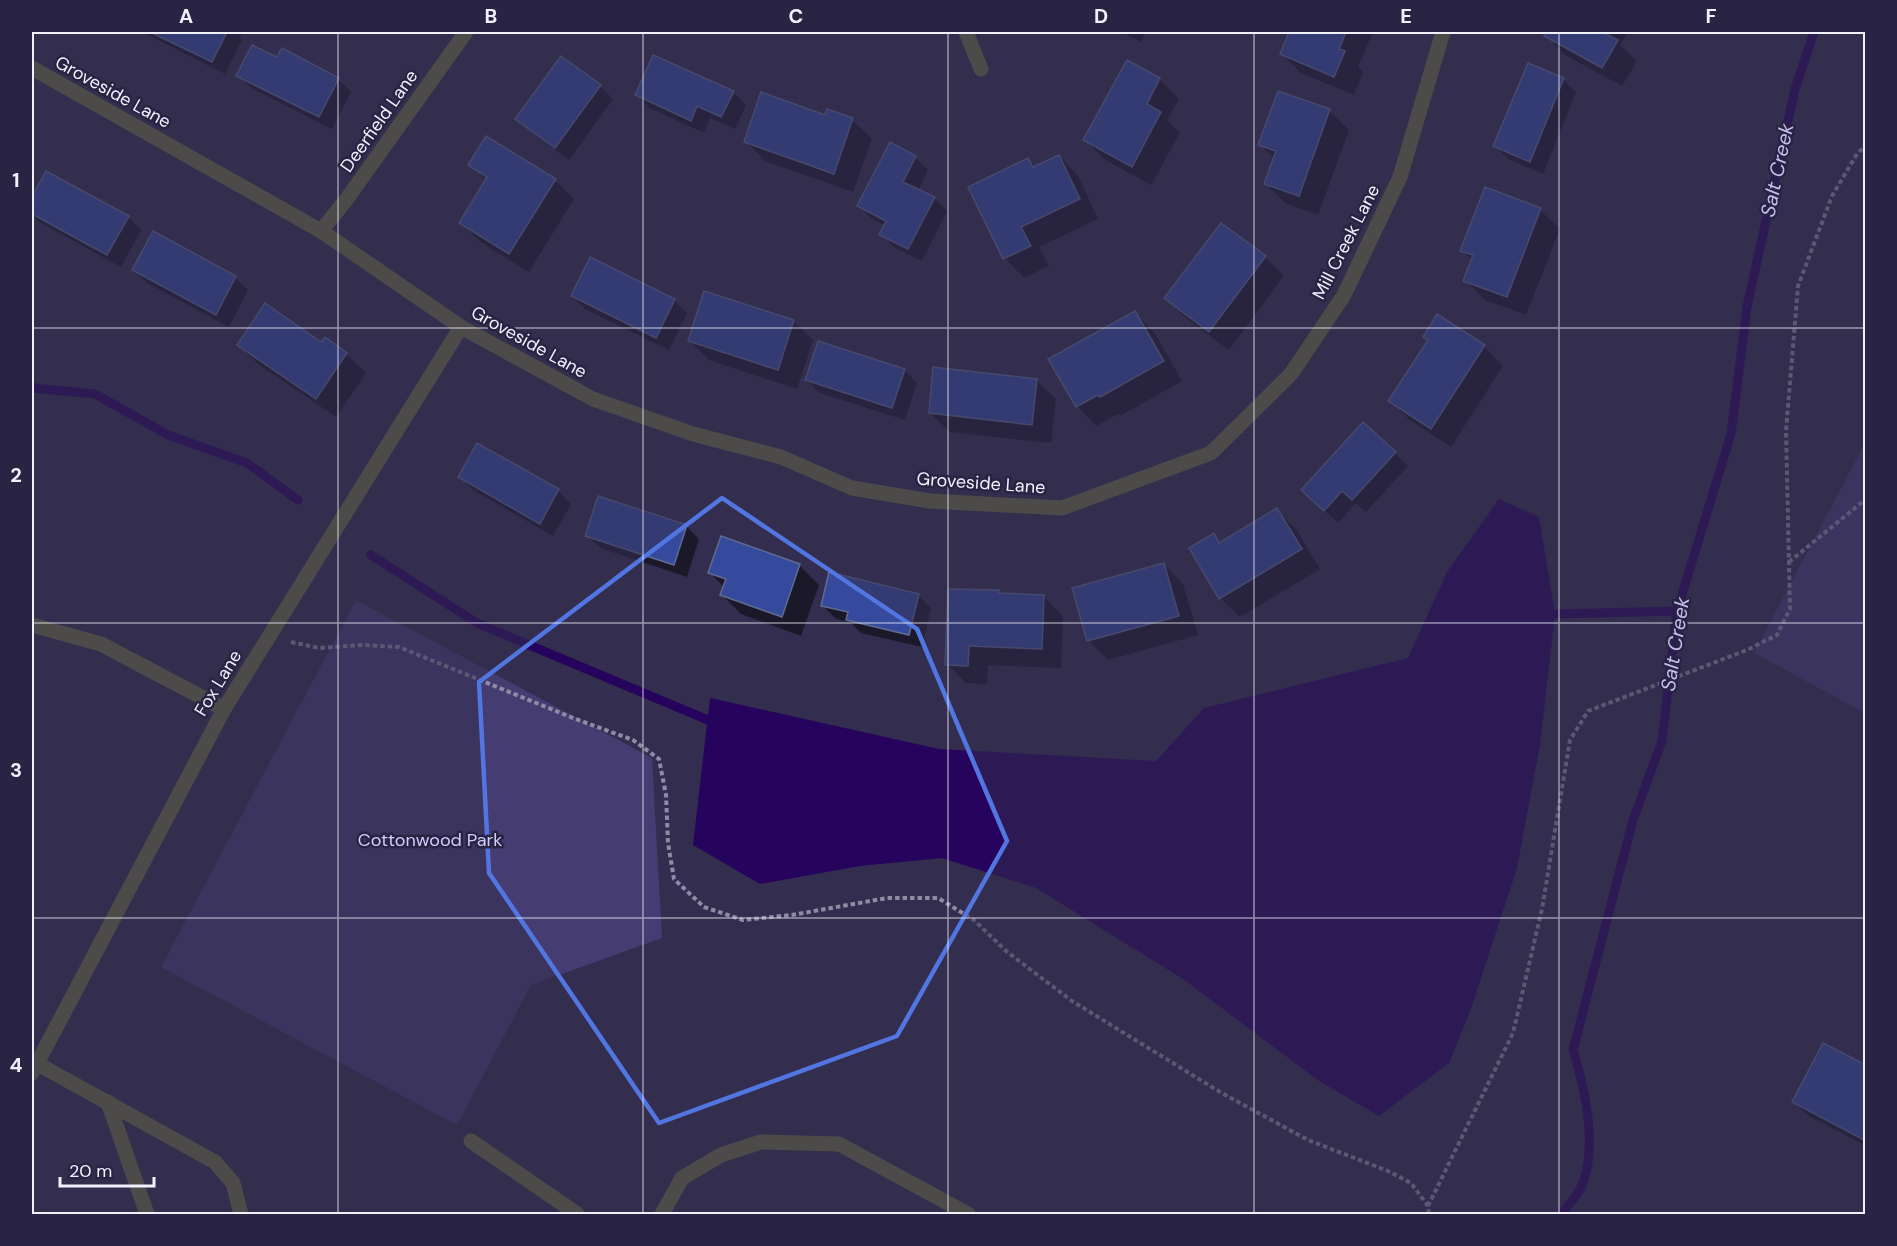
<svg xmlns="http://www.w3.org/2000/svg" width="1897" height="1246" font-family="'DM Sans',sans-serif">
  <rect width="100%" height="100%" fill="#332e4f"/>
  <g fill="#453d71">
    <path d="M1865 443V713L1754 653Z"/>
    <path d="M356 600 652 758 662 938 531 985 457 1125 161 967Z"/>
  </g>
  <path fill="#26045d" d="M1499 499 1539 517 1555 614 1540 745 1517 868 1471 1009 1449 1063 1379 1116 1319 1081 1183 979 1036 888 942 858 860 866 760 884 693 845 710 698 939 749 1156 761 1204 708 1408 658 1447 572Z"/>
  <g fill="#0007">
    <path d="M142 32H242L239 37 242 40 225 74Z"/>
    <path d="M1122 32H1146L1141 42Z"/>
    <path d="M1291 32H1373L1358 67 1363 72 1354 95 1301 73 1282 54Z"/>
    <path d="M1548 32H1628L1620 45 1637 61 1622 86 1565 55 1546 35Z"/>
    <path d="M278 59 338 79 351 92 332 129 251 88 238 75Z"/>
    <path d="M1159 79 1179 99 1167 120 1180 133 1151 185 1104 159 1085 140Z"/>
    <path d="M1563 79 1576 92 1543 174 1508 159 1495 146Z"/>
    <path d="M600 86 613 99 569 160 530 131 517 118Z"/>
    <path d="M733 92 746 105 735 129 710 118 704 133 650 108 637 95Z"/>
    <path d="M828 111 852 120 872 139 853 192 765 161 746 141 826 117Z"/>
    <path d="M1329 111 1349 130 1318 215 1285 203 1266 184 1275 159 1260 145Z"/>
    <path d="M1059 156 1078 176 1098 219 1039 247 1049 266 1024 278 1005 258 1028 160 1036 167Z"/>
    <path d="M915 157 928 170 918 191 934 198 947 211 922 261 894 247 881 234 886 226 872 219 859 206Z"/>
    <path d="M470 164 555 180 574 199 529 272 480 242 461 222 487 181Z"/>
    <path d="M47 173 128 217 141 230 121 267 39 222 32 215V200Z"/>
    <path d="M1540 210 1560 229 1526 315 1485 300 1465 280 1473 261 1462 250Z"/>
    <path d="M153 233 235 278 248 290 229 327 147 283 134 270Z"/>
    <path d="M1265 257 1284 276 1229 350 1185 317 1166 298Z"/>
    <path d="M572 296 674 300 687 313 669 350 585 309Z"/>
    <path d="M1135 313 1154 332 1182 381 1120 416 1118 414 1096 426 1077 406 1050 359Z"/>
    <path d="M793 321 813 340 797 389 709 360 690 341Z"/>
    <path d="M1424 337 1484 346 1503 366 1451 447 1410 420 1390 401 1429 341Z"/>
    <path d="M322 344 346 354 366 373 336 417 258 364 238 345Z"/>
    <path d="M904 370 917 383 905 420 820 393 807 380Z"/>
    <path d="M1036 380 1056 399 1051 443 950 432 930 413Z"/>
    <path d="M477 445 558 491 571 504 553 536 473 490 460 477Z"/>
    <path d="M1395 453 1408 466 1366 512 1356 503 1338 523 1316 503Z"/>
    <path d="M1276 510 1296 529 1320 569 1240 617 1220 598 1214 535 1221 543Z"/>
    <path d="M686 526 699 539 687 577 600 548 587 535Z"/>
    <path d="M1164 564 1183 584 1198 635 1108 660 1088 640Z"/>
    <path d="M799 565 819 585 801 636 741 614 722 595 724 587 709 572Z"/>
    <path d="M998 592 1001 595 1043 596 1063 616 1061 668 988 665 987 684 966 683 947 664Z"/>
    <path d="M918 595 931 608 922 647 861 633 850 622 836 619 823 606Z"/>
    <path d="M1866 1067V1146L1807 1115 1794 1102Z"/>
  </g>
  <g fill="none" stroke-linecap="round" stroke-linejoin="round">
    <g stroke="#26045d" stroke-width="9">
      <path d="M32 386 34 388 95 394 168 435 247 463 298 500"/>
      <path d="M371 555 477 623 708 720"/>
      <path d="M1555 614 1677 611"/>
      <path d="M1562 1214C1568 1205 1579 1194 1583 1183 1597 1144 1585 1089 1573 1050L1633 820 1662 741 1677 611 1731 434 1747 307 1795 89 1814 32"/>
    </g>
  </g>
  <g fill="#354a9d" stroke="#5f6c90" stroke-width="1.5">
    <path d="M150 32H227L212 62Z"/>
    <path d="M1289 32H1346L1339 49 1345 51 1334 77 1280 54Z"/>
    <path d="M1546 32H1602L1618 40 1602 68 1544 36Z"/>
    <path d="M252 45 277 57 282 48 339 78 319 117 236 76Z"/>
    <path d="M653 55 734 91 721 117 697 106 691 121 635 95Z"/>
    <path d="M561 56 601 85 555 148 515 119Z"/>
    <path d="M1127 60 1160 78 1147 104 1161 112 1132 167 1083 140Z"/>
    <path d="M1528 63 1564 78 1530 162 1493 146Z"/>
    <path d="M1278 91 1330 109 1299 196 1264 184 1276 151 1258 145Z"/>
    <path d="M761 92 825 115 827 109 853 118 834 174 744 142Z"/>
    <path d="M486 136 556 179 509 254 459 223 487 177 468 165Z"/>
    <path d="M890 142 916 156 903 182 935 197 908 249 879 235 886 221 857 206Z"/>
    <path d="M1059 155 1080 199 1021 227 1031 246 1003 259 968 187 1028 158 1033 167Z"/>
    <path d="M46 171 129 216 107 255 32 214V197Z"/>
    <path d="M1485 187 1541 208 1507 297 1463 281 1473 255 1460 251Z"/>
    <path d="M1221 223 1266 256 1209 332 1164 298Z"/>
    <path d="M153 231 236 276 216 315 132 270Z"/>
    <path d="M590 257 675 299 656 338 571 296Z"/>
    <path d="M704 291 794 320 778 370 688 341Z"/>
    <path d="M265 303 321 342 325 337 347 353 316 399 237 345Z"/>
    <path d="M1135 311 1164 361 1100 397 1098 395 1076 407 1048 359Z"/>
    <path d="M1437 314 1485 345 1431 429 1388 401 1428 340 1423 337Z"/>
    <path d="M818 341 905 369 892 408 805 380Z"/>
    <path d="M933 367 1037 379 1032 425 929 413Z"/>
    <path d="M1363 422 1396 452 1352 500 1342 491 1324 511 1301 490Z"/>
    <path d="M477 443 559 489 540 524 458 477Z"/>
    <path d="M598 496 687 525 674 565 585 536Z"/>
    <path d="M1277 508 1302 549 1219 599 1189 548 1214 533 1219 543Z"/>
    <path d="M721 536 800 564 782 617 720 595 726 579 708 573Z"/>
    <path d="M1164 563 1179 616 1087 641 1072 588Z"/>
    <path d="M829 572 919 594 909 635 846 620 848 612 821 606Z"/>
    <path d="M948 589 999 590V593L1044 595 1042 649 969 646 968 666 945 665Z"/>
    <path d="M1823 1043 1866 1065V1141L1792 1102Z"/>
  </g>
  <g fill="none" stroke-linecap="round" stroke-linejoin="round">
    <g stroke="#8e8ba3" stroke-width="4" stroke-dasharray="4.5 3" stroke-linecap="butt">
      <path d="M1789 562 1866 499"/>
      <path d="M291 642 319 648 363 645 399 647 573 718 633 740 659 759 666 795 668 843 674 879 704 907 743 920 792 915 887 898H938L974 920 1006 951 1072 1001 1220 1092 1308 1140 1388 1171 1411 1183 1428 1206 1429 1214"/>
      <path d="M1428 1206 1513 1033 1542 909 1570 740 1588 711 1747 650 1777 635 1790 609 1786 431 1798 286 1832 196 1857 154 1866 145"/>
    </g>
    <path stroke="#6e6f44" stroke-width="15" d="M471 1141 577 1214"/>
    <g stroke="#6e6f44" stroke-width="15">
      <path d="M966 32 981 69"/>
      <path d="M32 68 321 231 461 327 593 399 693 434 781 457 852 488 930 501 1062 508 1211 453 1291 374 1344 295 1400 177 1443 32"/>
      <path d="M321 231 346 200 466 32"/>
      <path d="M32 625 101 644 224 709"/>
      <path d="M36 1063 215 1162 233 1183 241 1214"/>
      <path d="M32 1073 224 709 461 327"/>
      <path d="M108 1102 147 1214"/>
      <path d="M662 1214 682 1178 721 1155 761 1142 839 1144 968 1214"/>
    </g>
  </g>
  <path d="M0 0H1897V1246H0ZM722 498 917 629 1007 841 897 1036 659 1123 489 873 479 682Z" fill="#332e4f" fill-opacity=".55" fill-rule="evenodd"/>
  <path fill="none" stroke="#5276e1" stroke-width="4.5" stroke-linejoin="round" d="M722 498 917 629 1007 841 897 1036 659 1123 489 873 479 682Z"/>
  <path fill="none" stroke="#f1f0fd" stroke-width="1.5" stroke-opacity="0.55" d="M338 32V1214M643 32V1214M948 32V1214M1254 32V1214M1559 32V1214M32 328H1866M32 623H1866M32 918H1866"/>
  <g text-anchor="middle" stroke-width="5" stroke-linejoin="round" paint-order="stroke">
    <g font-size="18" fill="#f1f0fd" stroke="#292444">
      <text transform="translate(113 92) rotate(29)" y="6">Groveside Lane</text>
      <text transform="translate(379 121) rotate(-55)" y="6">Deerfield Lane</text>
      <text transform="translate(1346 242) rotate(-63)" y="6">Mill Creek Lane</text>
      <text transform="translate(529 342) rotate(29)" y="6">Groveside Lane</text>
      <text transform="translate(981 483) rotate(4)" y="6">Groveside Lane</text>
      <text transform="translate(218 683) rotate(-59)" y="6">Fox Lane</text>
    </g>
    <g font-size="18" fill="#d1ccfd" stroke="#292444">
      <text x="430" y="846">Cottonwood Park</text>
    </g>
    <g font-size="20" font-style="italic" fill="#c5c0f0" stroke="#292444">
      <text transform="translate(1777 170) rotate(-78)" y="7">Salt Creek</text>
      <text transform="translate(1675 644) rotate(-81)" y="7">Salt Creek</text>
    </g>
  </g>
  <rect width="1897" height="1246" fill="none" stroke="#292444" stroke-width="66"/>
  <path d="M60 1177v9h94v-9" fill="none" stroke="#f1f0fd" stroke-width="3"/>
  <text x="69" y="1177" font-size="18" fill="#f1f0fd" stroke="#292444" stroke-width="4.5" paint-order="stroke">20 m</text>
  <rect x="33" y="33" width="1831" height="1180" fill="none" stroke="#f1f0fd" stroke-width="2"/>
  <g font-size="20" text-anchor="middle" font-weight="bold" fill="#f1f0fd">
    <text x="186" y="23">A</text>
    <text x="491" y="23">B</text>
    <text x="796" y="23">C</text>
    <text x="1101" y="23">D</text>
    <text x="1406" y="23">E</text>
    <text x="1711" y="23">F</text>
    <text x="16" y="187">1</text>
    <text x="16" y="482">2</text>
    <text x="16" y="777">3</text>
    <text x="16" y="1072">4</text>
  </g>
</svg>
